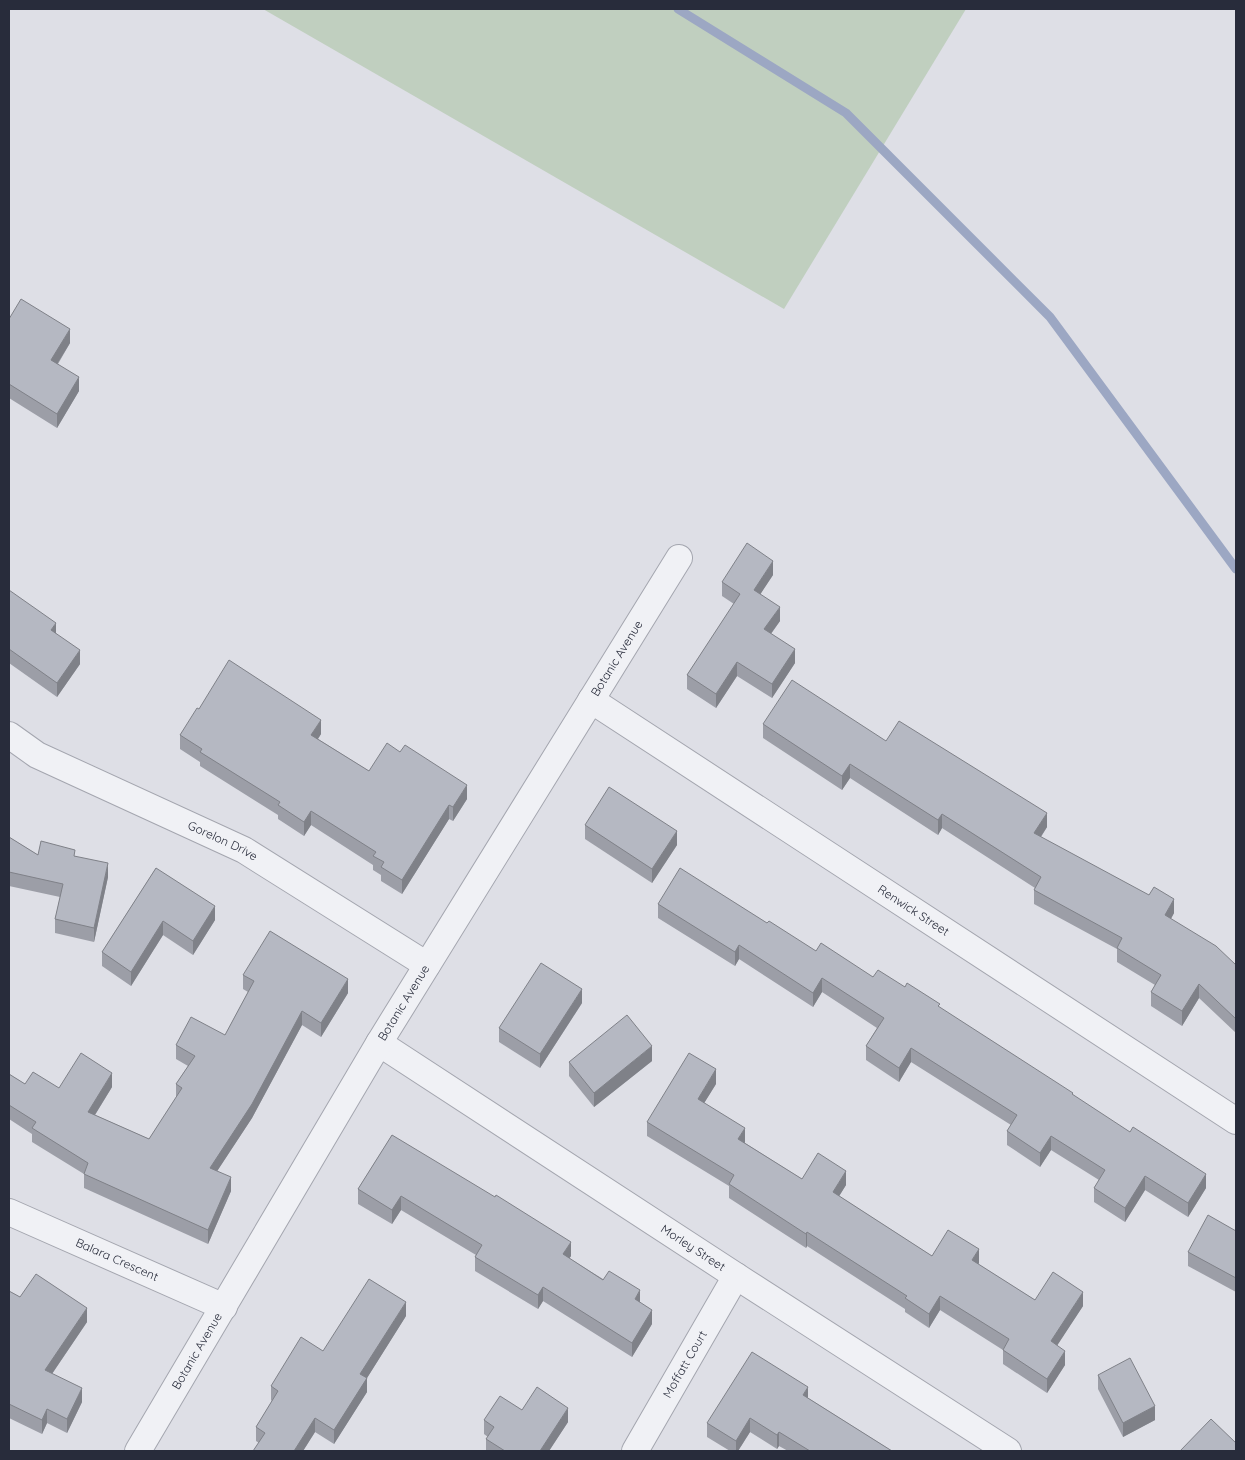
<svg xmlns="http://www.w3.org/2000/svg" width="1245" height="1460" font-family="Quicksand,sans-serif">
  <rect width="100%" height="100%" fill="#dedfe6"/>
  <path fill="#c0cfbf" d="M263 9H966L784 309Z"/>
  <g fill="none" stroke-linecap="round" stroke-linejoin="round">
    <path stroke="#9ca7c3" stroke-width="9" d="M678 9 846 113 1050 317 1236 569"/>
    <defs>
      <g id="street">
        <path id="s1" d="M591 700 1236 1121"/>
        <path id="s2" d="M9 735 37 755 244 850 427 965"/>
        <path id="s3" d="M379 1043 736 1276 1008 1451"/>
        <path id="s4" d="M9 1212 224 1307"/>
        <path id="s5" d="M138 1451 379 1043 679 558"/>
        <path id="s6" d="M635 1451 736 1276"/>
      </g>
    </defs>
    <use href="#street" stroke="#a4a6af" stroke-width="28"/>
    <use href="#street" stroke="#f0f1f5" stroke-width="26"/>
  </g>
  <g fill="#9c9ea7">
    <path d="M9 319 70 343 58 364 79 391 57 428 9 398Z"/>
    <path d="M773 575 760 594 780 621 771 634 795 663 772 698 737 676 716 708 687 689V675L734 604 722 596V582Z"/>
    <path d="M9 590 56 633 80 664 57 697 9 663Z"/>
    <path d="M199 709 321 734 318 739 369 771 467 799 453 821 449 819 402 894 381 881V875L373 870V865L311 825 304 836 278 819V815L200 766V762L180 749V735Z"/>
    <path d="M763 724 886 741 1047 827 1041 837 1174 913 1171 919 1236 965V1033L1199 998 1182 1026 1151 1006V992L1155 985 1117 962V949L1034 904V890L1035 888 942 828 938 835 850 778 842 790 763 738Z"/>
    <path d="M585 825 677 845 652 883 585 839Z"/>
    <path d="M9 837 38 855 75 856 108 877 94 942 55 933V919L60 897 9 886Z"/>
    <path d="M156 868 215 920 193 955 163 935 131 986 102 966V952Z"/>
    <path d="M658 904 767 923 816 951 873 977 905 987 940 1008 1073 1095 1206 1188 1188 1217 1145 1190 1125 1222 1094 1202V1188L1099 1180 1051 1150 1040 1167 1007 1145V1131L1011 1125 911 1062 899 1082 866 1060V1046L877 1028 822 992 813 1007 739 959 735 966 658 918Z"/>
    <path d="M243 975 348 993 321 1037 302 1025 252 1118 217 1171 231 1191 208 1244 84 1188V1174L32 1142V1134L9 1119V1074L25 1084 59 1088 112 1087 95 1115 149 1139 176 1098V1084L188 1066 176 1059V1045L225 1035 248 992 243 989Z"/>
    <path d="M582 1003 540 1068 499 1042V1028Z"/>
    <path d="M652 1061 594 1107 569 1076V1062Z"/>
    <path d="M716 1084 704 1103 745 1142V1143L802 1179 846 1185 839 1196 932 1256 979 1263 978 1264 1035 1300 1083 1306 1057 1345 1065 1365 1047 1393 1003 1364V1350L940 1310 929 1328 905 1312V1309L807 1246 806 1248 729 1198V1186L647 1136V1122Z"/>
    <path d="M392 1135 571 1256 569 1258 640 1302 652 1324 632 1357 543 1301 538 1309 475 1271V1257L476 1255 401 1210 392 1224 358 1204V1189Z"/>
    <path d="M1236 1231V1292L1188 1266V1252Z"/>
    <path d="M9 1291 20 1297 87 1322 52 1374 82 1402 67 1433 47 1423 42 1434 9 1418Z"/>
    <path d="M406 1316 367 1378V1392L334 1444 315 1432 303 1451H253L259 1443 256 1441V1427L272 1401 271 1400V1386L323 1351Z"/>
    <path d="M1098 1375 1155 1420 1123 1437 1098 1389Z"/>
    <path d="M808 1398 892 1451H788L779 1446 777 1449 750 1432 738 1451H730L707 1437V1423Z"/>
    <path d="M522 1410 568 1422 549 1451H486V1439L488 1437 484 1434V1420Z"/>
  </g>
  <g fill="#7f8188">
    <path d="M70 329V343L51 374V360Z"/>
    <path d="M79 377V391L57 428V414Z"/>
    <path d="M773 561V575L754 604V590Z"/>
    <path d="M10 567V582L9 584V570Z"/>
    <path d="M780 607V621L764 643V629Z"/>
    <path d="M56 623V637L51 630Z"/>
    <path d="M795 649V663L772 698V684Z"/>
    <path d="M80 650V664L57 697V683Z"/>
    <path d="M737 662V676L716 708V694Z"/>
    <path d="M321 720V734L311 749V735Z"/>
    <path d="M850 764V778L842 790V776Z"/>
    <path d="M467 785V799L453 821V807Z"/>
    <path d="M449 805V819L402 894V880Z"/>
    <path d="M311 811V825L304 836V822Z"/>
    <path d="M1047 813V827L1034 847V833Z"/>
    <path d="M942 814V828L938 835V820Z"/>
    <path d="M677 831V845L652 883V869Z"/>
    <path d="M108 863V877L94 942V928Z"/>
    <path d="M1174 899V913L1165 929V915Z"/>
    <path d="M215 906V920L193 955V941Z"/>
    <path d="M163 921V935L131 986V972Z"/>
    <path d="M739 945V959L735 966V952Z"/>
    <path d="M822 978V992L813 1007V993Z"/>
    <path d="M348 979V993L321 1037V1023Z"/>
    <path d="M1199 984V998L1182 1026V1011Z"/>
    <path d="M582 989V1003L540 1068V1054Z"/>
    <path d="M302 1011V1025L252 1118 210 1182V1168Z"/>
    <path d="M652 1046V1061L594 1107V1093Z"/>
    <path d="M911 1048V1062L899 1082V1068Z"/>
    <path d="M716 1069V1084L698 1113V1099Z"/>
    <path d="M112 1073V1087L88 1126V1112Z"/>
    <path d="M745 1128V1142L738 1153V1139Z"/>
    <path d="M1051 1136V1150L1040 1167V1153Z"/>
    <path d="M846 1171V1185L833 1206V1192Z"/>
    <path d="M1206 1174V1188L1188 1217V1203Z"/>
    <path d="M1145 1176V1190L1125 1222V1208Z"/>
    <path d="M231 1177V1191L208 1244V1230Z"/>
    <path d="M401 1196V1210L392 1224V1210Z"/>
    <path d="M807 1232V1246L806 1248V1234Z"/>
    <path d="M571 1242V1256L563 1268V1254Z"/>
    <path d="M979 1249V1263L972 1274V1260Z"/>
    <path d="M543 1287V1301L538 1309V1295Z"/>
    <path d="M640 1290V1304L635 1299Z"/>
    <path d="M1083 1292V1306L1051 1355V1341Z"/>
    <path d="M940 1296V1310L929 1328V1314Z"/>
    <path d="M406 1302V1316L367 1378V1392L334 1444V1430L360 1374Z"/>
    <path d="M87 1308V1322L45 1384V1370Z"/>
    <path d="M652 1310V1324L632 1357V1343Z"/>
    <path d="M1065 1351V1365L1047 1393V1379Z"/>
    <path d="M808 1387V1401L803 1395Z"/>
    <path d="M82 1388V1402L67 1433V1419Z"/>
    <path d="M1155 1406V1420L1123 1437V1423Z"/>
    <path d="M568 1408V1422L549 1451H540Z"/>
    <path d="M47 1409V1423L42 1434V1420Z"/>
    <path d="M315 1418V1432L303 1451H294Z"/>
    <path d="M750 1418V1432L738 1451H736V1441Z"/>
    <path d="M779 1432V1446L777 1449V1435Z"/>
  </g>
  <g fill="#b5b8c2" stroke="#7f8188">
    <path d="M21 299 70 329 51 360 79 377 57 414 9 384V319Z"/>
    <path d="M747 543 773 561 754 590 780 607 764 629 795 649 772 684 737 662 716 694 687 675 740 594 722 582Z"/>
    <path d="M9 590 56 623 51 630 80 650 57 683 9 649Z"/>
    <path d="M229 660 321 720 311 735 369 771 387 743 400 752 405 745 467 785 453 807 449 805 402 880 381 867 384 862 373 856 376 852 311 811 304 822 278 805 280 802 200 752 202 749 180 735 197 708 199 709Z"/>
    <path d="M792 680 886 741 899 721 1047 813 1034 833 1149 895 1154 887 1174 899 1165 915 1216 946 1236 965V1019L1199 984 1182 1011 1151 992 1161 975 1117 948 1122 938 1034 890 1041 877 942 814 938 820 850 764 842 776 763 724Z"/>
    <path d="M609 787 677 831 652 869 585 825Z"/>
    <path d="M9 837 38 855 41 841 75 850 74 856 108 863 94 928 55 919 63 884 9 872Z"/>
    <path d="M156 868 215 906 193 941 163 921 131 972 102 952Z"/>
    <path d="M680 868 767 923 769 921 816 951 821 943 873 977 878 970 905 987 907 983 940 1004 938 1006 1073 1093 1072 1094 1130 1132 1133 1127 1206 1174 1188 1203 1145 1176 1125 1208 1094 1188 1105 1170 1051 1136 1040 1153 1007 1131 1017 1115 911 1048 899 1068 866 1046 884 1018 822 978 813 993 739 945 735 952 658 904Z"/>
    <path d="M270 931 348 979 321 1023 302 1011 252 1104 210 1168 231 1177 208 1230 84 1174 88 1163 32 1128 36 1122 9 1105V1074L25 1084 33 1072 59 1088 81 1053 112 1073 88 1112 149 1139 182 1088 176 1084 195 1056 176 1045 191 1017 225 1035 254 981 243 975Z"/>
    <path d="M541 963 582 989 540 1054 499 1028Z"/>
    <path d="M627 1015 652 1046 594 1093 569 1062Z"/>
    <path d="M689 1053 716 1069 698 1099 745 1128 738 1139 802 1179 818 1153 846 1171 833 1192 932 1256 948 1230 979 1249 972 1260 1035 1300 1053 1272 1083 1292 1051 1341 1065 1351 1047 1379 1003 1350 1009 1339 940 1296 929 1314 905 1298 907 1296 807 1232 806 1234 729 1184 734 1175 647 1122Z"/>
    <path d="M392 1135 495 1197 496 1195 571 1242 563 1254 603 1280 609 1271 640 1290 635 1299 652 1310 632 1343 543 1287 538 1295 475 1257 482 1245 401 1196 392 1210 358 1189Z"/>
    <path d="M1208 1215 1236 1231V1278L1188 1252Z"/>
    <path d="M36 1274 87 1308 45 1370 82 1388 67 1419 47 1409 42 1420 9 1404V1291L20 1297Z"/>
    <path d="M369 1279 406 1302 360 1374 367 1378 334 1430 315 1418 294 1451H253L265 1433 256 1427 278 1391 271 1386 301 1337 323 1351Z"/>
    <path d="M752 1352 808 1387 803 1395 892 1451H810L779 1432 777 1435 750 1418 736 1441 707 1423Z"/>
    <path d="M1130 1358 1155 1406 1123 1423 1098 1375Z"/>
    <path d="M537 1387 568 1408 540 1451H505L486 1439 494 1427 484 1420 500 1396 522 1410Z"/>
    <path d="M1211 1419 1236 1443V1451H1180Z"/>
  </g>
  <g text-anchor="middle" stroke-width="5" stroke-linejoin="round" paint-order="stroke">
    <g font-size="12" fill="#282c3b" stroke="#edeef4">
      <text dy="4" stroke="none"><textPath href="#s5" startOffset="926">Botanic Avenue</textPath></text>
      <text dy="4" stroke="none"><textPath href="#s2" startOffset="239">Gorelon Drive</textPath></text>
      <text dy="4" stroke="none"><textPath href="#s1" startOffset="385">Renwick Street</textPath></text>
      <text dy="4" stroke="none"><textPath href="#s5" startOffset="521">Botanic Avenue</textPath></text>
      <text dy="4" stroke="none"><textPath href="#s3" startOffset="375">Morley Street</textPath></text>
      <text dy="4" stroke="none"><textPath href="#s4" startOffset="118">Balara Crescent</textPath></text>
      <text dy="4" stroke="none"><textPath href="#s5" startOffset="116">Botanic Avenue</textPath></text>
      <text dy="4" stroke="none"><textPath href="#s6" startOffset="100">Moffatt Court</textPath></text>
    </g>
  </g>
  <rect width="1245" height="1460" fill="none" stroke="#282c3b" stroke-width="20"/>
</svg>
